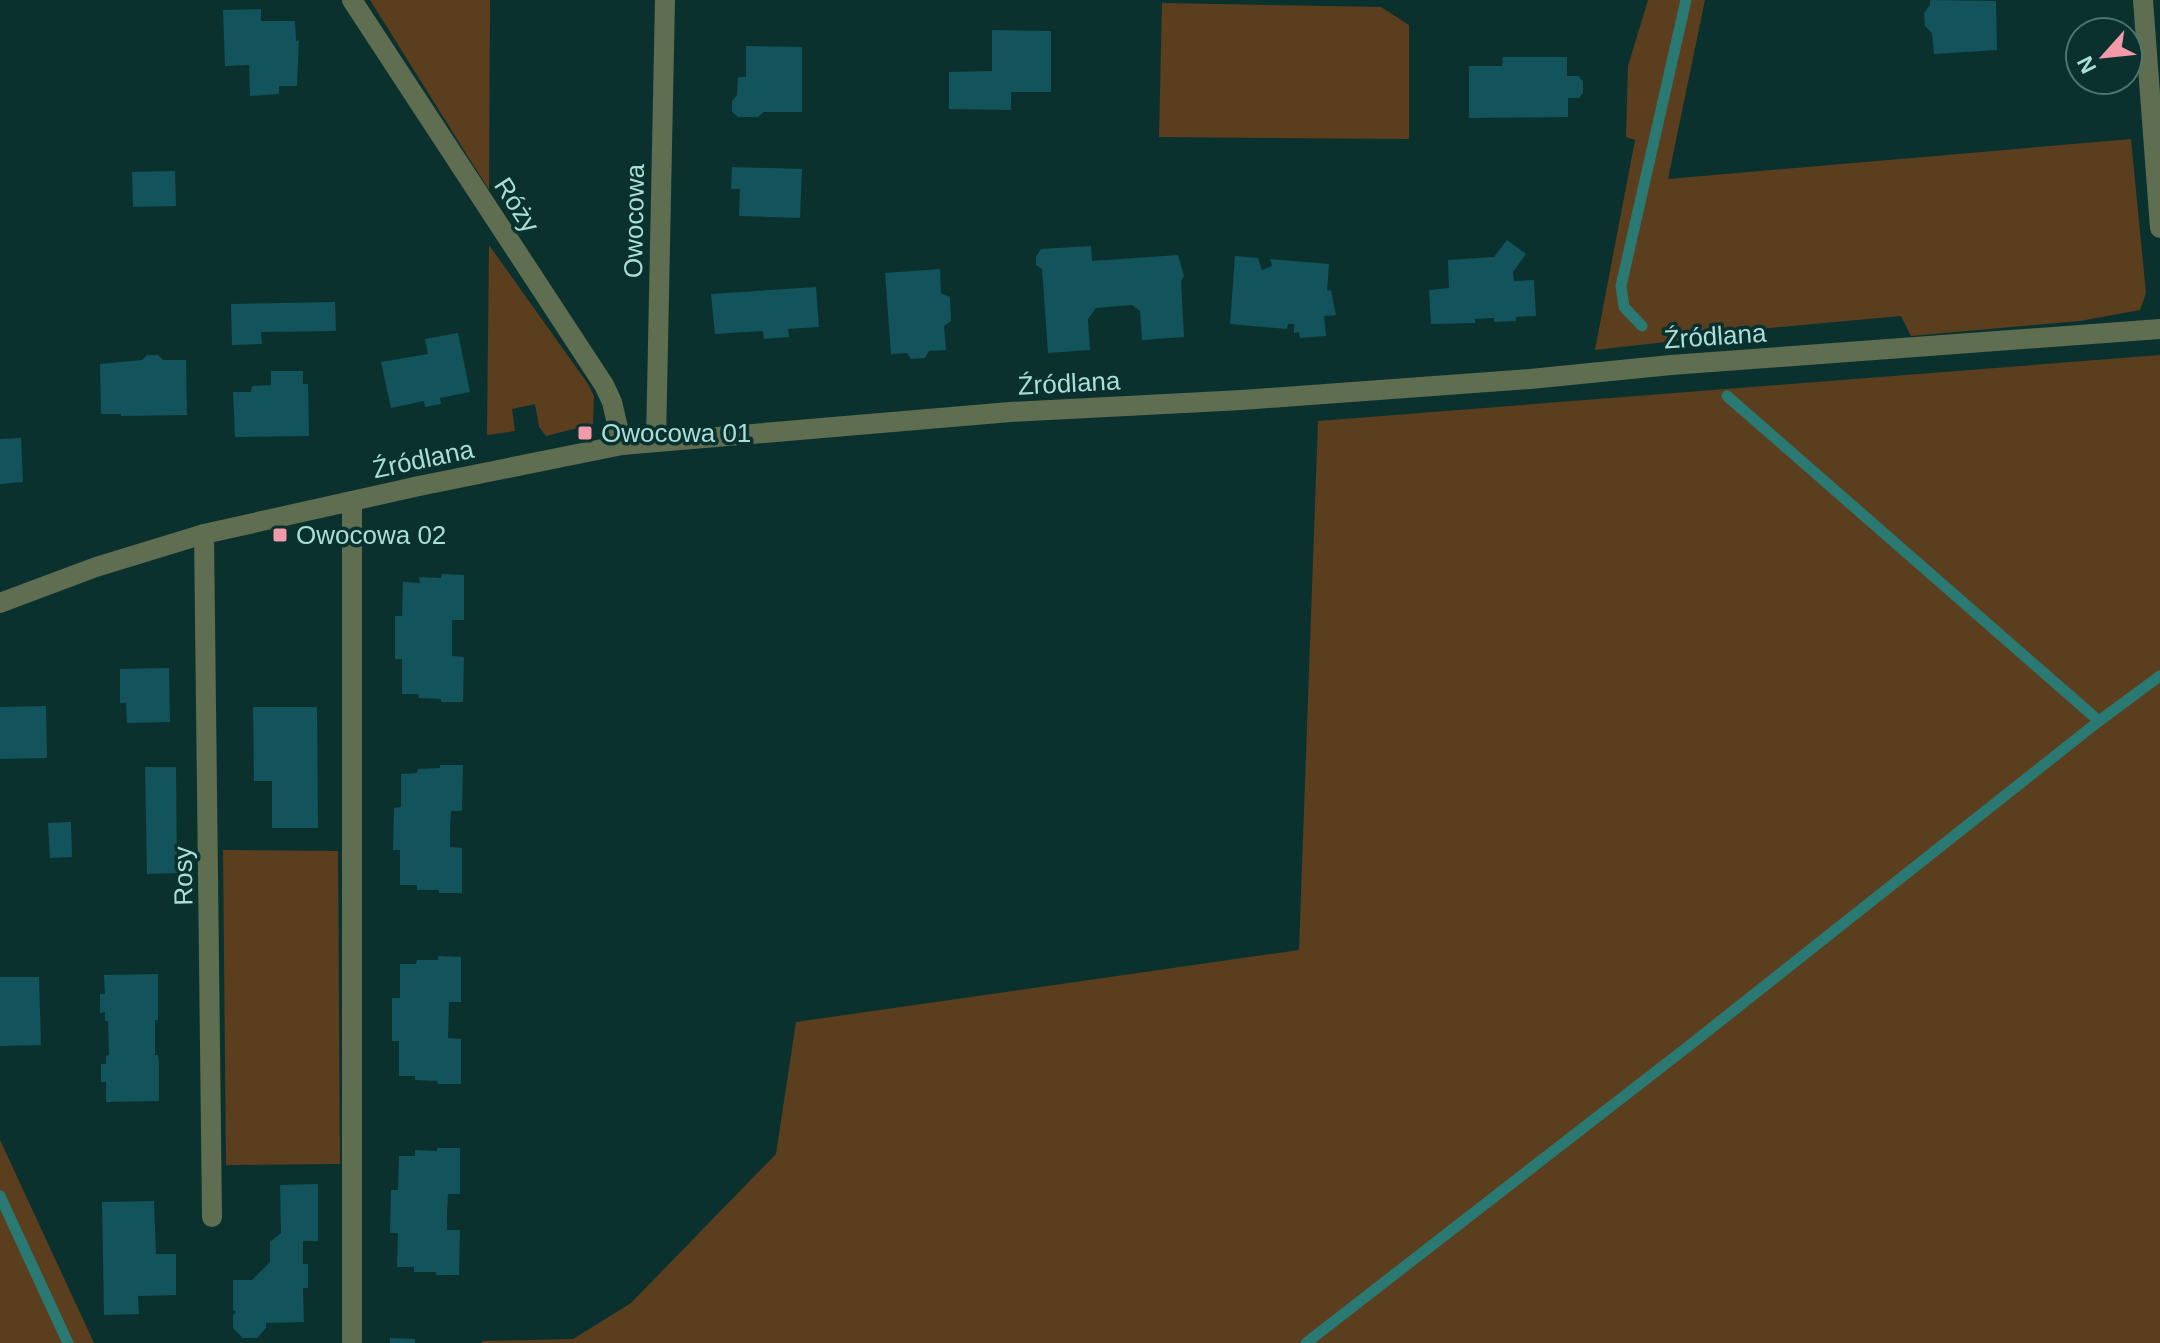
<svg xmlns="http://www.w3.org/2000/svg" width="2160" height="1343" font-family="Arial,sans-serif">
  <rect width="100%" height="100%" fill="#0b312f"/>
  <g fill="#5b3e1e">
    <path d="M370 0H490L489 190Z"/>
    <path d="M1648 0H1705L1668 179 2131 139 2146 293 2140 310 2080 321 1911 336 1901 316 1725 332V340L1709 342 1701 338 1595 350 1635 140 1626 137 1628 66Z"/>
    <path d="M1162 3 1381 7 1409 25V139L1159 137Z"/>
    <path d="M489 245 588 384 594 396 593 424 546 436 539 427 535 404 512 409 515 431 487 435Z"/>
    <path d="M2160 355V1343H482V1341L573 1339 631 1303 776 1154 796 1022 1299 950 1318 421Z"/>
    <path d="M223 850 338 851 340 1164 226 1165Z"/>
    <path d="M0 1140 94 1343H0Z"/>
  </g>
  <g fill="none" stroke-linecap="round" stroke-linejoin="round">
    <g stroke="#2a7973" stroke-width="11">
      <path d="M1642 326 1624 307 1621 286 1686 0"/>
      <path d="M1727 396 2099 721"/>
      <path d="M0 1196 68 1343"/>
      <path d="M1306 1343 1690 1045 2099 721 2160 676"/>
    </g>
  </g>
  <g fill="#12535c">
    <path d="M1930 0 1996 1 1997 50 1934 54 1932 33 1925 26 1924 13 1930 5Z"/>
    <path d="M261 9V21H295L296 41 299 40 297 86H279V94L250 96 249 65 225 66 223 10Z"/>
    <path d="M992 30 1051 31V92H1011V110L949 109V72L992 71Z"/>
    <path d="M746 46 802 47V112H764L758 117H738L732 112V101L737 95 738 77H746Z"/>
    <path d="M1503 57H1567V76H1578L1583 81V93L1579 98H1568V117L1469 118V66H1502Z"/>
    <path d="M732 167 802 169 800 218 739 216 740 189H731Z"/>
    <path d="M175 171 176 206 133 207 132 172Z"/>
    <path d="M1507 240 1526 254 1513 272 1514 281 1534 280 1536 316 1516 317V321L1494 322V318L1475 319V323L1431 324 1429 290 1449 288 1448 260 1494 257Z"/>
    <path d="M1091 246 1092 261 1178 255 1184 276 1181 281 1184 337 1142 340 1140 311 1132 305 1096 308 1088 319 1090 350 1048 353 1042 269 1036 265V257L1041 249Z"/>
    <path d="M1235 256 1258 258 1262 270 1272 266 1270 259 1329 264 1327 291 1331 290 1336 315 1324 316 1326 336 1300 338 1299 332 1294 333V324H1288L1287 329 1230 324Z"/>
    <path d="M940 269 941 293 950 297 951 321 944 326 946 350 929 351 925 358 911 359 907 353 891 354 885 273Z"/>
    <path d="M816 287 819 327 788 329 789 337 764 339 763 331 715 334 711 294Z"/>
    <path d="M335 302 336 331 261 332 262 344 232 345 231 304Z"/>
    <path d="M458 333 470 392 440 398 441 404 425 407 424 401 391 408 381 362 428 354 425 339Z"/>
    <path d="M147 355H158L163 360H186L187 415 121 416V414H101L100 364 142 360Z"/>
    <path d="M271 371H303V384H308L309 436 235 437 233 392H251L252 386 271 385Z"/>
    <path d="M21 438 23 482 0 484V439Z"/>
    <path d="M442 574 464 575V620H452V656L464 657 463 702H441V699L419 698 418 694H402V659H395V616H402L403 582 420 583 419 577 441 578Z"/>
    <path d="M169 668 170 722 127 723 126 703H120V669Z"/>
    <path d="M46 706 47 758 0 759V707Z"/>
    <path d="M253 707H317L318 828H272V781H254Z"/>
    <path d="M440 765H463L462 811H451L450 829V847L462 848V893H439V890H417V885H400V850H393L394 808 401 807V774L417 773 418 769 440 768Z"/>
    <path d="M145 767H176L177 873 147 874Z"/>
    <path d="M71 822 72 857 50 858 48 823Z"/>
    <path d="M438 956 461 957V1002H449L448 1038 461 1039V1084H437L438 1081 415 1080V1076H399V1041H392V998H400V964H416L417 960H438Z"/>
    <path d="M158 974V1020H155V1055H158L159 1063V1101L106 1102V1082H101V1064H106V1056L109 1055 108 1021H105V1012L100 1013V994H105L104 975Z"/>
    <path d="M0 977H39L41 1045 0 1046Z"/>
    <path d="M437 1148H460V1194H448L447 1212V1230H460L459 1275H436V1272H414V1267H397L398 1233H390L391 1190H398L399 1156H415V1150L437 1151Z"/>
    <path d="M318 1184V1241H303V1264H308V1288H303L304 1322 266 1323V1328L257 1338H243L233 1328V1315L236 1312 233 1310V1280H252L270 1262V1242L281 1233 280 1185Z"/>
    <path d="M154 1201 156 1254H176V1295L138 1296 139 1314 104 1315 102 1202Z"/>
    <path d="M390 1338 415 1339V1343H390Z"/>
  </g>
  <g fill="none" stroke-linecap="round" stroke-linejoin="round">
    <g stroke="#5f6d50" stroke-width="20">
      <path d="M352 0 604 385 612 402 622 445"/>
      <path d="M2143 0 2160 228"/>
      <path d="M656 442 665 0"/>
      <path d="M352 501V1343"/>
      <path d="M204 534 212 1217"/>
      <path d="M0 603 96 567 204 534 419 486 622 445 1010 412 1242 400 1530 379 1671 365 2160 329"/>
    </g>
  </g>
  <g fill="#f39aaa" stroke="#0b312f" stroke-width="3">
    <rect x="577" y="425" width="16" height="16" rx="4"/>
    <rect x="272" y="527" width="16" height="16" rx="4"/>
  </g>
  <g text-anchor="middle" stroke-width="7" stroke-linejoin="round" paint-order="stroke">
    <g font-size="26" fill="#abded9" stroke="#0b312f">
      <text transform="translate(517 205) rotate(57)" y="9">Róży</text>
      <text transform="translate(634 221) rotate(-89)" y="9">Owocowa</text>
      <text transform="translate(1715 336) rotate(-4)" y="9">Źródlana</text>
      <text transform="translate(1069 383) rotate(-3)" y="9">Źródlana</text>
      <text transform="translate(423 459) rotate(-12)" y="9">Źródlana</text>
      <text transform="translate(183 876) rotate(-91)" y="9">Rosy</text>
    </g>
    <g font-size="26" fill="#abded9" stroke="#0b312f" text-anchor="start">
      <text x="601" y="442">Owocowa 01</text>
      <text x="296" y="544">Owocowa 02</text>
    </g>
  </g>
  <g transform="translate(2104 56) rotate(243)"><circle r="38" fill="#0b312f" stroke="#4b7673" stroke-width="2"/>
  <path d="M0-6L14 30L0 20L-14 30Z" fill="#f39aaa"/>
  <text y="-12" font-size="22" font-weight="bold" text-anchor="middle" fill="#abded9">N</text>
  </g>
</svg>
